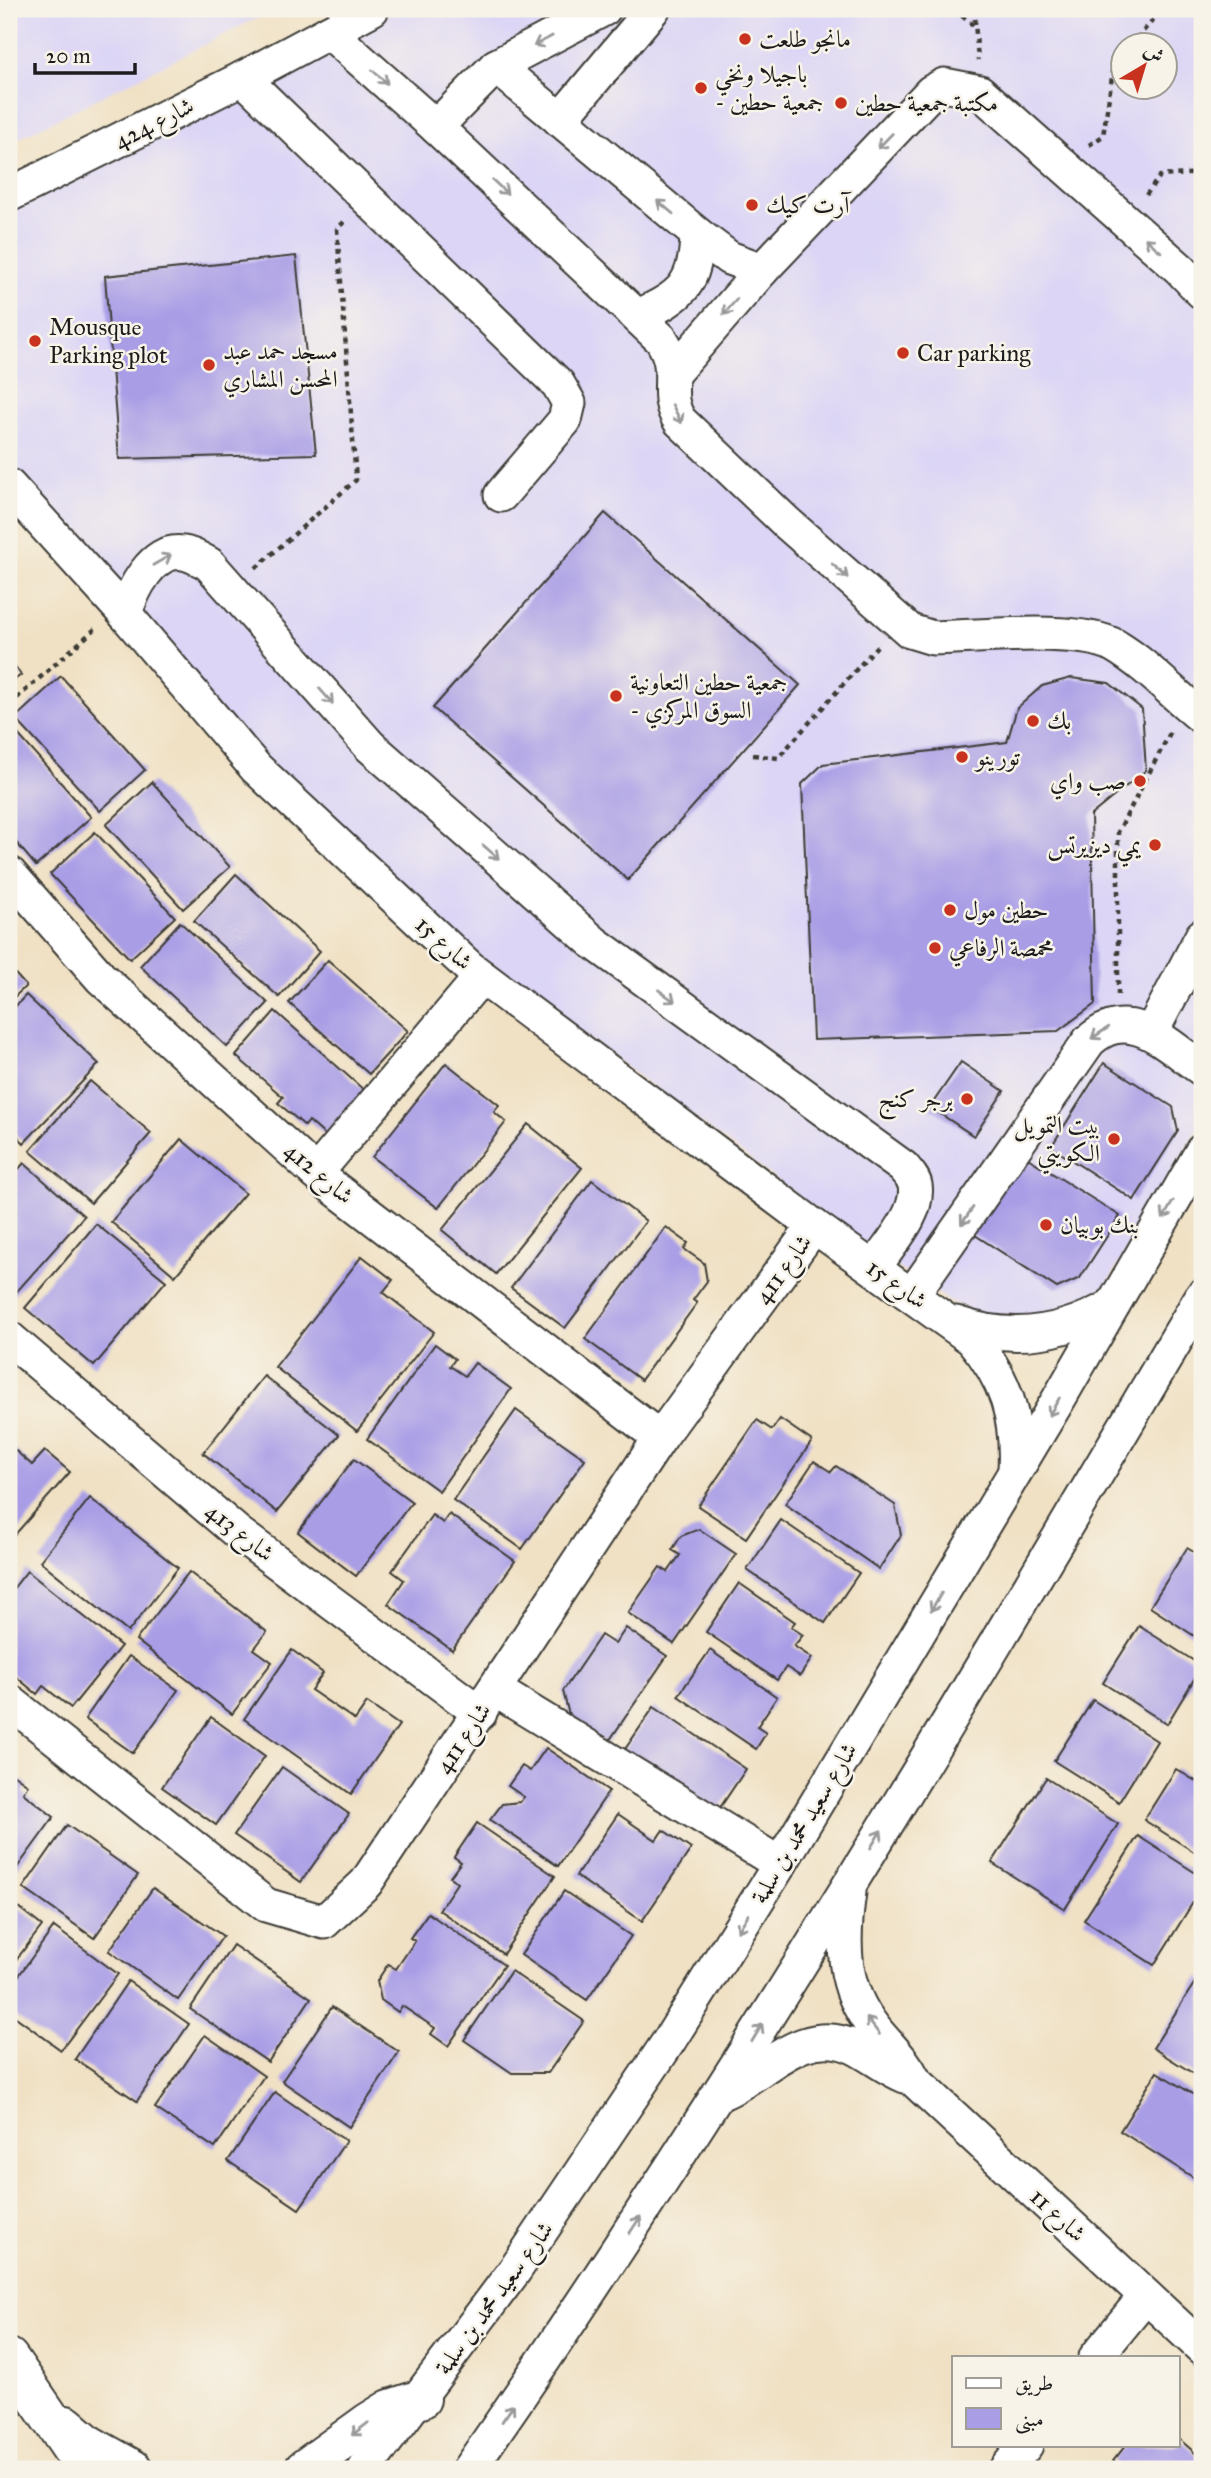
<svg xmlns="http://www.w3.org/2000/svg" width="1211" height="2478" font-family="'IM FELL Great Primer',Amiri,serif">
  <rect width="100%" height="100%" fill="#f7f3e8"/>
  <filter id="ink" filterUnits="userSpaceOnUse"><feTurbulence type="fractalNoise" baseFrequency=".0143" numOctaves="2"/><feDisplacementMap in="SourceGraphic" scale="14" xChannelSelector="R" yChannelSelector="G"/><feConvolveMatrix kernelMatrix="1 2 1 2 8 2 1 2 1" color-interpolation-filters="sRGB"/></filter>
  <filter id="wash" filterUnits="userSpaceOnUse"><feTurbulence type="fractalNoise" baseFrequency=".00686" numOctaves="4" result="noise"/><feDisplacementMap in="SourceGraphic" scale="28" xChannelSelector="R" yChannelSelector="G"/><feGaussianBlur stdDeviation="1.57" result="paint"/><feColorMatrix in="noise" values="0 0 0 0 0 0 0 0 0 0 0 0 0 0 0 0 0 1.4 0 .05"/><feComposite in="paint" operator="in"/></filter>
  <g filter="url(#wash)">
    <rect width="100%" height="100%" fill="#f0e1c4"/>
    <g fill="#dcd5f6" fill-rule="evenodd">
      <path d="M9 9H275L9 143Z"/>
      <path d="M372 9H1202V1121L1107 1284 1090 1305 1058 1322 988 1324 919 1282 845 1231 367 872 9 486V195ZM1124 46H1166V88H1124Z"/>
    </g>
    <g id="blocks">
      <g fill="#a99de6">
        <path d="M296 256 316 454 119 459 105 276Z"/>
        <path d="M605 513 800 685 628 880 433 708Z"/>
        <path d="M9 658 21 675 9 684Z"/>
        <path d="M61 676 145 770 100 811 15 718Z"/>
        <path d="M1071 678 1109 683 1142 709 1146 770 1091 815 1095 1004 1058 1031 813 1040 802 784 823 764 1007 742 1017 708 1042 686Z"/>
        <path d="M9 724 91 817 36 866 9 834Z"/>
        <path d="M152 782 230 867 183 909 106 825Z"/>
        <path d="M95 832 175 917 130 959 50 874Z"/>
        <path d="M236 874 320 951 279 997 194 921Z"/>
        <path d="M180 922 268 1003 227 1047 140 966Z"/>
        <path d="M328 960 408 1031 369 1074 289 1003Z"/>
        <path d="M9 967 26 986 9 1002Z"/>
        <path d="M26 995 99 1064 24 1143 9 1128V1013Z"/>
        <path d="M275 1011 365 1091 326 1136 309 1121 305 1126 278 1103 283 1097 236 1056Z"/>
        <path d="M961 1062 1004 1091 974 1136 930 1107Z"/>
        <path d="M446 1063 499 1105 494 1112 506 1122 438 1208 372 1157Z"/>
        <path d="M1104 1063 1173 1107 1178 1131 1134 1200 1051 1147Z"/>
        <path d="M90 1081 151 1133 91 1203 30 1151Z"/>
        <path d="M528 1124 582 1168 496 1274 442 1230Z"/>
        <path d="M181 1139 245 1193 175 1276 111 1222Z"/>
        <path d="M1023 1155 1120 1216 1080 1278 1057 1288 972 1233Z"/>
        <path d="M24 1163 84 1216 11 1298 9 1296V1180Z"/>
        <path d="M592 1180 646 1221 565 1328 511 1288Z"/>
        <path d="M96 1224 166 1281 94 1366 25 1308Z"/>
        <path d="M666 1227 688 1243 684 1249 704 1263 707 1281 693 1300 697 1303 641 1380 585 1339Z"/>
        <path d="M362 1256 393 1280 383 1292 434 1332 357 1431 275 1367Z"/>
        <path d="M435 1344 455 1359 450 1366 465 1376 475 1363 511 1389 439 1491 367 1439Z"/>
        <path d="M264 1376 339 1435 277 1512 203 1453Z"/>
        <path d="M516 1410 585 1459 522 1549 453 1500Z"/>
        <path d="M780 1419 812 1441 746 1538 698 1506 757 1420 772 1430Z"/>
        <path d="M9 1445 32 1465 45 1451 70 1472 12 1538 9 1535Z"/>
        <path d="M354 1459 412 1502 356 1576 298 1532Z"/>
        <path d="M814 1461 831 1472 836 1466 895 1505 901 1535 879 1569 785 1504Z"/>
        <path d="M90 1498 178 1568 128 1632 40 1561Z"/>
        <path d="M449 1514 515 1561 452 1650 388 1604 404 1580 392 1571 432 1515 443 1523Z"/>
        <path d="M781 1520 859 1573 825 1623 747 1570Z"/>
        <path d="M699 1529 736 1554 674 1644 628 1613 660 1567 668 1572 680 1555 672 1550 681 1536Z"/>
        <path d="M1187 1548 1202 1557V1641L1150 1607Z"/>
        <path d="M27 1571 121 1646 71 1708 43 1686 37 1694 9 1671V1594Z"/>
        <path d="M189 1572 267 1632 254 1649 272 1662 232 1714 136 1640Z"/>
        <path d="M739 1583 795 1622 791 1627 803 1635 794 1646 812 1658 800 1676 786 1667 777 1680 706 1632Z"/>
        <path d="M1139 1626 1202 1666 1167 1724 1103 1683Z"/>
        <path d="M626 1628 667 1656 607 1744 570 1719 563 1691 601 1635 615 1644Z"/>
        <path d="M292 1650 323 1673 311 1690 355 1720 367 1703 399 1725 351 1794 244 1719Z"/>
        <path d="M710 1650 777 1697 757 1727 766 1733 756 1749 678 1696Z"/>
        <path d="M129 1656 178 1690 133 1753 85 1719Z"/>
        <path d="M1093 1700 1157 1741 1119 1802 1054 1761Z"/>
        <path d="M654 1707 746 1769 711 1821 619 1758Z"/>
        <path d="M211 1717 265 1756 216 1825 162 1787Z"/>
        <path d="M546 1748 609 1791 558 1866 490 1820 502 1804 520 1802 524 1797 508 1786 522 1766 530 1771Z"/>
        <path d="M282 1767 349 1814 301 1882 234 1835Z"/>
        <path d="M1176 1769 1202 1785V1857L1144 1820Z"/>
        <path d="M14 1775 28 1785 23 1793 54 1817 11 1876 9 1782Z"/>
        <path d="M1046 1778 1118 1824 1065 1909 992 1863Z"/>
        <path d="M618 1814 656 1840 663 1830 691 1849 642 1921 576 1876Z"/>
        <path d="M477 1823 555 1876 503 1954 439 1910 457 1883 450 1877 461 1862 454 1857Z"/>
        <path d="M67 1825 138 1875 94 1938 23 1888Z"/>
        <path d="M1138 1836 1202 1877V1888L1154 1965 1084 1920Z"/>
        <path d="M153 1888 223 1936 178 2000 109 1951Z"/>
        <path d="M564 1891 631 1936 587 2000 521 1955Z"/>
        <path d="M9 1900 42 1926 9 1969Z"/>
        <path d="M428 1913 504 1965 448 2046 431 2034 435 2028 402 2006 398 2012 381 2000 377 1981 388 1964 396 1969 415 1941 410 1938Z"/>
        <path d="M54 1927 118 1974 61 2050 9 2012V1989Z"/>
        <path d="M233 1945 311 1998 268 2062 190 2009Z"/>
        <path d="M511 1971 584 2021 548 2073H512L464 2040Z"/>
        <path d="M1199 1976 1202 1978V2079L1153 2048Z"/>
        <path d="M128 1981 189 2024 137 2101 75 2059Z"/>
        <path d="M332 2007 399 2052 349 2127 282 2081Z"/>
        <path d="M205 2035 264 2076 215 2148 155 2108Z"/>
        <path d="M1157 2072 1202 2100V2183L1120 2131Z"/>
        <path d="M275 2092 346 2141 299 2209 228 2161Z"/>
        <path d="M1178 2438 1202 2459V2469H1123L1113 2461 1126 2445H1178Z"/>
      </g>
    </g>
  </g>
  <g filter="url(#ink)">
    <use href="#blocks" fill-opacity="0" stroke="#3c3a35" stroke-width="2"/>
    <g fill="none" stroke-linecap="round" stroke-linejoin="round">
      <defs>
        <g id="minor">
          <path d="M604 9 496 66 436 127 661 339C683 372 661 392 680 421L787 523 910 631 933 638C976 637 1081 626 1115 646 1147 665 1173 694 1202 717"/>
          <path d="M329 32 436 127"/>
          <path d="M496 66 697 234 729 258 762 270"/>
          <path d="M243 78 558 384 569 403 565 420 501 495"/>
          <path d="M560 120 653 9"/>
          <path d="M9 195 243 78 372 9"/>
          <path d="M638 316C682 296 696 285 697 234"/>
          <path d="M674 372 762 270 931 92 944 85 980 92 1180 269 1202 292"/>
          <path d="M9 486 125 614 256 768 470 968 814 1226 972 1339C1006 1379 1018 1418 1015 1470"/>
          <path d="M125 614C132 591 152 548 183 553 192 554 201 560 209 564L370 746 593 942 903 1167C907 1172 914 1179 915 1185 920 1214 888 1246 874 1268"/>
          <path d="M9 873 101 978 325 1181 660 1438"/>
          <path d="M1151 1033 1202 936"/>
          <path d="M316 1173 481 977"/>
          <path d="M912 1295 1089 1041C1130 1004 1166 1044 1202 1069"/>
          <path d="M956 1323C1011 1342 1063 1335 1113 1305"/>
          <path d="M9 1338 238 1533 480 1713"/>
          <path d="M495 1690 780 1864"/>
          <path d="M9 1701 266 1905 324 1922 366 1883 660 1438 814 1226"/>
          <path d="M849 1892C842 1942 841 1987 874 2028 888 2046 904 2059 914 2080L1202 2348"/>
          <path d="M724 2092C766 2073 803 2023 854 2047 872 2056 887 2069 905 2076"/>
          <path d="M1096 2357 1145 2297"/>
          <path d="M365 2469 515 2270 669 2041 780 1864 1057 1402 1202 1151"/>
          <path d="M469 2469C732 2091 968 1693 1202 1296"/>
          <path d="M1006 2469 1026 2445"/>
        </g>
        <g id="major">
          <path d="M9 2358 85 2469"/>
          <path d="M66 2425 88 2444 133 2469"/>
          <path d="M304 2469 369 2422 390 2409 421 2399"/>
        </g>
      </defs>
      <use href="#minor" stroke="#3c3a35" stroke-width="37"/>
      <use href="#major" stroke="#3c3a35" stroke-width="42"/>
      <g stroke="#3c3a35" stroke-width="4.5" stroke-dasharray="5 5" stroke-linecap="butt">
        <path d="M954 9 975 27"/>
        <path d="M974 9 978 60"/>
        <path d="M1130 46 1163 9"/>
        <path d="M1089 145 1103 136 1114 64 1124 53"/>
        <path d="M1146 195 1160 176 1202 173"/>
        <path d="M256 568 356 480 337 229 344 222"/>
        <path d="M9 705 95 629"/>
        <path d="M753 755 778 758 877 646"/>
        <path d="M1118 995V832L1170 733"/>
      </g>
      <use href="#minor" stroke="#fff" stroke-width="33"/>
      <use href="#major" stroke="#fff" stroke-width="38"/>
    </g>
    <defs><path id="oneway-shaft" d="M-6 0H5M1.5-3L5.5 0L1.5 3" fill="none" stroke-width="1.6" stroke-linecap="round" stroke-linejoin="round" transform="scale(1.75)"/></defs>
    <g stroke="#999">
      <use href="#oneway-shaft" transform="translate(543 41) rotate(152)"/>
      <use href="#oneway-shaft" transform="translate(380 77) rotate(42)"/>
      <use href="#oneway-shaft" transform="translate(885 141) rotate(134)"/>
      <use href="#oneway-shaft" transform="translate(500 187) rotate(43)"/>
      <use href="#oneway-shaft" transform="translate(665 207) rotate(-140)"/>
      <use href="#oneway-shaft" transform="translate(1153 245) rotate(-139)"/>
      <use href="#oneway-shaft" transform="translate(730 307) rotate(131)"/>
      <use href="#oneway-shaft" transform="translate(677 414) rotate(63)"/>
      <use href="#oneway-shaft" transform="translate(162 560) rotate(-30)"/>
      <use href="#oneway-shaft" transform="translate(840 571) rotate(42)"/>
      <use href="#oneway-shaft" transform="translate(326 696) rotate(49)"/>
      <use href="#oneway-shaft" transform="translate(491 852) rotate(41)"/>
      <use href="#oneway-shaft" transform="translate(667 996) rotate(36)"/>
      <use href="#oneway-shaft" transform="translate(1100 1033) rotate(147)"/>
      <use href="#oneway-shaft" transform="translate(1168 1210) rotate(120)"/>
      <use href="#oneway-shaft" transform="translate(967 1216) rotate(125)"/>
      <use href="#oneway-shaft" transform="translate(1054 1407) rotate(121)"/>
      <use href="#oneway-shaft" transform="translate(936 1602) rotate(121)"/>
      <use href="#oneway-shaft" transform="translate(876 1839) rotate(-59)"/>
      <use href="#oneway-shaft" transform="translate(743 1923) rotate(122)"/>
      <use href="#oneway-shaft" transform="translate(873 2026) rotate(-128)"/>
      <use href="#oneway-shaft" transform="translate(757 2033) rotate(-59)"/>
      <use href="#oneway-shaft" transform="translate(635 2225) rotate(-57)"/>
      <use href="#oneway-shaft" transform="translate(508 2413) rotate(-55)"/>
      <use href="#oneway-shaft" transform="translate(360 2429) rotate(143)"/>
    </g>
  </g>
  <g fill="#c8321e" stroke="#f7f3e8" stroke-width="2.5">
    <circle cx="745" cy="39" r="7"/>
    <circle cx="701" cy="88" r="7"/>
    <circle cx="841" cy="103" r="7"/>
    <circle cx="752" cy="205" r="7"/>
    <circle cx="35" cy="341" r="7"/>
    <circle cx="903" cy="353" r="7"/>
    <circle cx="209" cy="365" r="7"/>
    <circle cx="616" cy="696" r="7"/>
    <circle cx="1033" cy="721" r="7"/>
    <circle cx="962" cy="757" r="7"/>
    <circle cx="1140" cy="781" r="7"/>
    <circle cx="1155" cy="845" r="7"/>
    <circle cx="950" cy="910" r="7"/>
    <circle cx="935" cy="948" r="7"/>
    <circle cx="967" cy="1099" r="7"/>
    <circle cx="1114" cy="1139" r="7"/>
    <circle cx="1046" cy="1225" r="7"/>
  </g>
  <g text-anchor="middle" stroke-width="5" stroke-linejoin="round" paint-order="stroke">
    <g font-size="24" fill="#1c1c1c" stroke="#f7f3e8" text-anchor="start">
      <text x="759" y="47">مانجو طلعت</text>
      <text x="715" y="82">باجيلا ونخي<tspan x="715" dy="28">- جمعية حطين</tspan></text>
      <text x="855" y="111">مكتبة جمعية حطين</text>
      <text x="766" y="213">آرت كيك</text>
      <text x="49" y="335">Mousque<tspan x="49" dy="28">Parking plot</tspan></text>
      <text x="223" y="359">مسجد حمد عبد<tspan x="223" dy="28">المحسن المشاري</tspan></text>
      <text x="917" y="361">Car parking</text>
      <text x="630" y="690">جمعية حطين التعاونية<tspan x="630" dy="28">- السوق المركزي</tspan></text>
      <text x="1047" y="729">بك</text>
      <text x="976" y="765">تورينو</text>
      <text x="1126" y="789" text-anchor="end">صب واي</text>
      <text x="1141" y="853" text-anchor="end">يمي ديزيرتس</text>
      <text x="964" y="918">حطين مول</text>
      <text x="949" y="956">محمصة الرفاعي</text>
      <text x="953" y="1107" text-anchor="end">برجر كنج</text>
      <text x="1100" y="1133" text-anchor="end">بيت التمويل<tspan x="1100" dy="28">الكويتي</tspan></text>
      <text x="1060" y="1233">بنك بوبيان</text>
    </g>
    <g font-size="24" fill="#1c1c1c" stroke="#f7f3e8">
      <text transform="translate(154 123) rotate(-27)" y="8">شارع 424</text>
      <text transform="translate(444 943) rotate(42)" y="8">شارع 15</text>
      <text transform="translate(319 1173) rotate(40)" y="8">شارع 412</text>
      <text transform="translate(783 1269) rotate(-54)" y="8">شارع 411</text>
      <text transform="translate(897 1284) rotate(35)" y="8">شارع 15</text>
      <text transform="translate(240 1532) rotate(38)" y="8">شارع 413</text>
      <text transform="translate(463 1738) rotate(-56)" y="8">شارع 411</text>
      <text transform="translate(804 1823) rotate(-59)" y="8">شارع سعيد محمد بن سلمة</text>
      <text transform="translate(1058 2215) rotate(43)" y="8">شارع 11</text>
      <text transform="translate(494 2298) rotate(-54)" y="8">شارع سعيد محمد بن سلمة</text>
    </g>
  </g>
  <rect width="1211" height="2478" fill="none" stroke="#f7f3e8" stroke-width="35"/>
  <rect x="952" y="2356" width="228" height="91" fill="#f7f3e8" stroke="#9f9d96" stroke-width="2"/>
  <rect x="966" y="2378" width="35" height="10" fill="#ffffff" stroke="#9f9d96" stroke-width="2"/>
  <text x="1015" y="2390" font-size="21" fill="#1c1c1c">طريق</text>
  <rect x="966" y="2408" width="35" height="21" fill="#a99de6" stroke="#9f9d96" stroke-width="2"/>
  <text x="1015" y="2426" font-size="21" fill="#1c1c1c">مبنى</text>
  <g transform="translate(1144 66) rotate(38)"><circle r="33" fill="#f7f3e8" stroke="#9f9d96" stroke-width="2"/>
  <path d="M0-5L12 26L0 18L-12 26Z" fill="#c8321e"/>
  <text y="-10" font-size="19" font-weight="bold" text-anchor="middle" fill="#1c1c1c">ش</text>
  </g>
  <path d="M35 63v10h100v-10" fill="none" stroke="#1c1c1c" stroke-width="3.5"/>
  <text x="46" y="63" font-size="21" fill="#1c1c1c" stroke="#f7f3e8" stroke-width="5" paint-order="stroke">20 m</text>
</svg>
